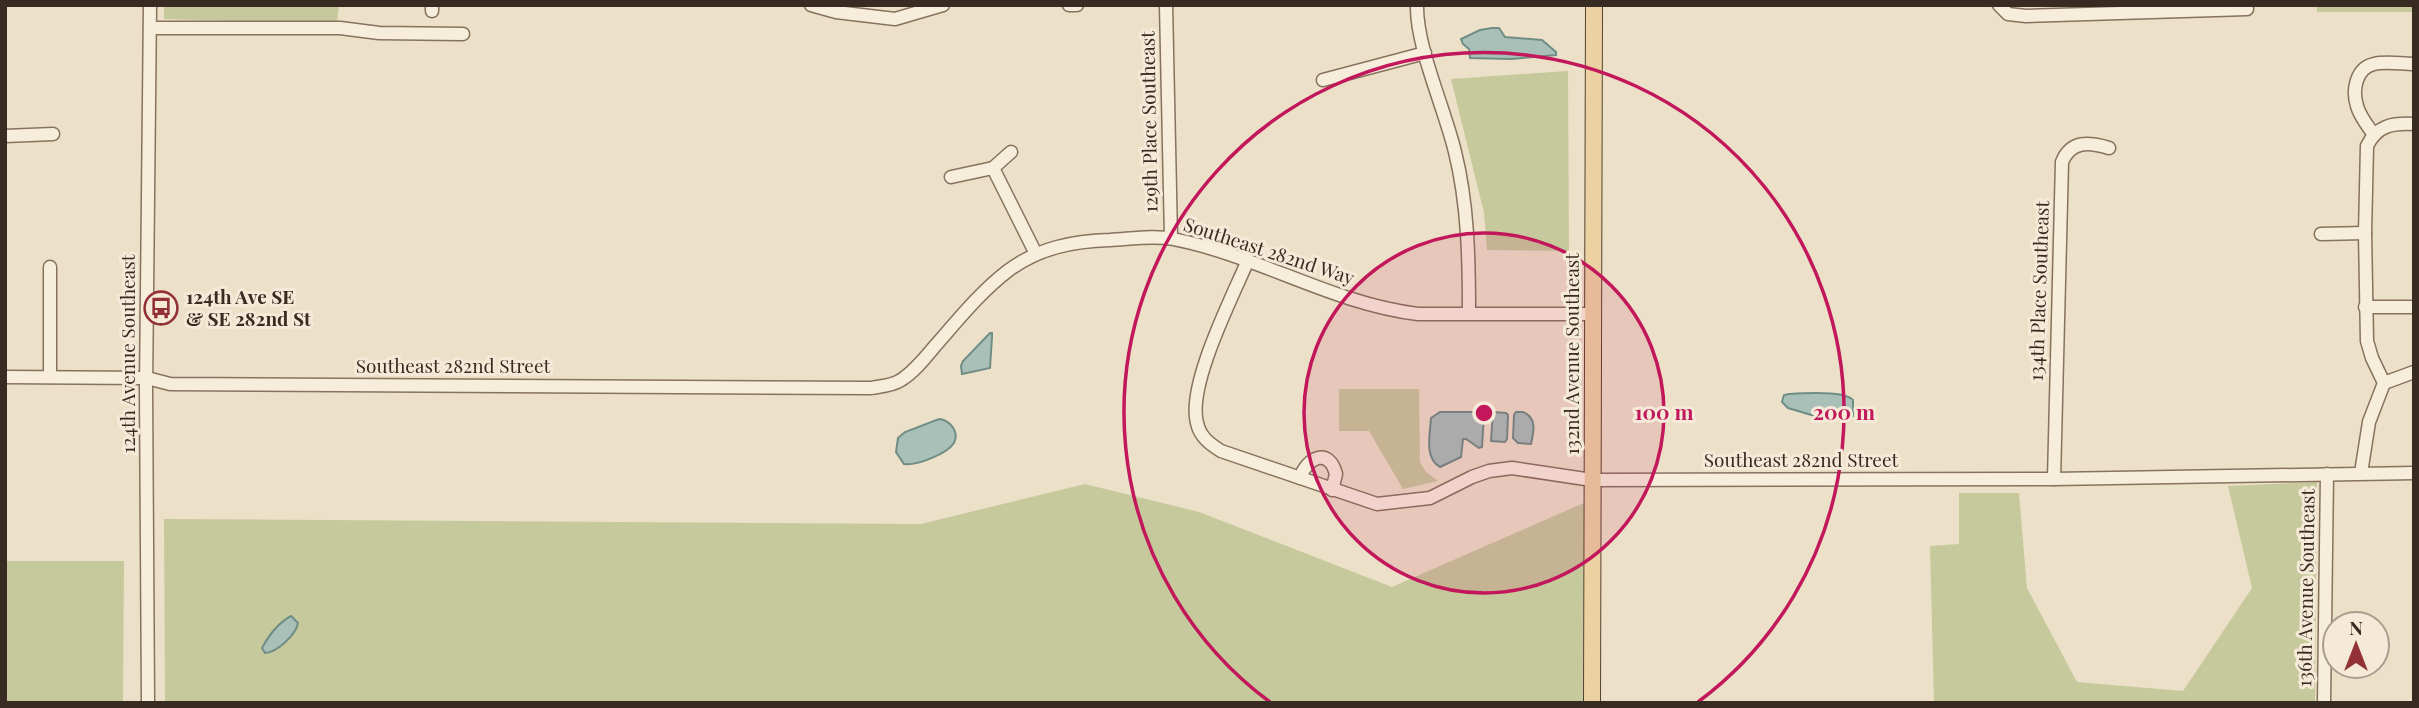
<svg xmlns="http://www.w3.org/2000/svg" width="2419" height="708" font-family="'Playfair Display',serif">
  <rect width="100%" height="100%" fill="#ece0c8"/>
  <g fill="#c6c99c">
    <path d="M164 5H339L337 24 164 19Z"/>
    <rect x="2317" y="5" width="97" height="7"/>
    <path d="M1568 71 1569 251 1487 250 1484 213 1451 79Z"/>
    <path d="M1339 389H1419L1420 462 1426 472 1438 481 1403 489 1369 431H1339Z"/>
    <path d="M2317 482 2315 703H1934L1930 546 1959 544V493H2019L2027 588 2077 682 2183 691 2252 588 2228 486Z"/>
    <path d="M1085 484 1199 512 1392 587 1593 499 1592 703H165L164 519 921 524Z"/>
    <path d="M5 561H124L123 703H5Z"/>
  </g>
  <g fill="#a8c0b8" stroke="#6f8e85" stroke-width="2">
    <path d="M1492 28H1499L1505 37 1542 40 1556 52V55L1511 59 1470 58 1469 49 1463 44 1461 39 1480 30Z"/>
    <path d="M990 333H992V337L990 368 962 374 961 366 963 361Z"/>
    <path d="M1789 394C1804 393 1845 390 1853 400V416L1839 418 1830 413 1818 417 1788 408 1782 402 1784 395Z"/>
    <path d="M1440 412H1483L1484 415 1482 447 1479 448 1466 439H1463L1461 457 1440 467C1424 458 1430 435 1431 418Z"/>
    <path d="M1493 412 1506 413 1508 415 1507 439 1505 442 1491 441Z"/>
    <path d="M1523 412C1537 418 1534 431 1531 444L1518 443 1513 438 1514 415 1516 412Z"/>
    <path d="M939 419C949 420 960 431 954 443 947 454 916 466 904 464L896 452 898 438 905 432Z"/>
    <path d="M291 616 298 623C296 635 276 653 265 653L262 648C269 635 278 623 291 616Z"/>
  </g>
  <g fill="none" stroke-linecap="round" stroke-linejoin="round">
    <defs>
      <g id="minor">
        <path d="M811 5 836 12 895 19 943 5"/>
        <path d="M1069 5H1077"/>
        <path d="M1166 5 1171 238"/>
        <path d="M1417 5C1416 47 1445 109 1455 152 1468 204 1469 259 1469 313"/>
        <path d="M1999 5 2008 14 2026 16 2247 9"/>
        <path d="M432 11V5"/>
        <path d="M150 28H340L379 33 463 34"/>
        <path d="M1323 80 1425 53"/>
        <path d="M2374 135C2368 126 2360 117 2357 106 2352 90 2356 68 2374 64 2386 61 2401 64 2414 64"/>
        <path d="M5 136 53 134"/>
        <path d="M993 168 1036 254"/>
        <path d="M951 177 993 168 1011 152"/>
        <path d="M2321 234 2365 233"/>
        <path d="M1248 260C1232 298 1187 385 1197 423 1200 437 1210 444 1221 451L1377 504 1430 498 1472 477 1489 471 1512 468 1592 480 2054 479 2414 473"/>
        <path d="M2365 307H2414"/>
        <path d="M5 377 147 378 170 384 871 388C881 386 892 386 901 380 914 372 925 358 935 346 958 320 981 291 1009 270 1039 248 1073 241 1110 240 1130 239 1154 235 1173 239 1257 255 1333 304 1418 314H1593"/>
        <path d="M50 377V267"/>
        <path d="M2384 383 2414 372"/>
        <path d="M2361 473 2369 422 2384 383 2372 358 2367 341 2365 233 2367 146C2377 125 2393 123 2414 124"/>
        <path d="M1300 478C1307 457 1329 447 1336 474L1332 490"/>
        <path d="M2054 479 2062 162C2071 140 2089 142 2109 148"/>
        <path d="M148 703 146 388 150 5"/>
        <path d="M2324 703 2327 474"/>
      </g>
      <path id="major" d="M1592 703 1594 5"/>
    </defs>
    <use href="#minor" stroke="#87725e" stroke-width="15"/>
    <use href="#major" stroke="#554132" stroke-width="18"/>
    <use href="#minor" stroke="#f7eddb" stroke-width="12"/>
    <use href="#major" stroke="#ecd2a2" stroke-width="16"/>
  </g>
  <circle cx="1484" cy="413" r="180" fill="#c2185b" fill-opacity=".12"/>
  <g fill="none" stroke="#c2185b" stroke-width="3.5">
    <circle cx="1484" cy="413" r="180"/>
    <path d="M1270 702A360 360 0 1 1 1698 702"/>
  </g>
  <defs>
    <symbol id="bus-ring" viewBox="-11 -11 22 22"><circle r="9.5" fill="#f4ead7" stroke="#923236" stroke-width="1.5"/><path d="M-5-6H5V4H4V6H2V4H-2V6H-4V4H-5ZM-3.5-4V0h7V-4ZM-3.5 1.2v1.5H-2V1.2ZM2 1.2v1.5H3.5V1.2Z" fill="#923236"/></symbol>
  </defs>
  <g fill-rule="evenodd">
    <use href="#bus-ring" x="142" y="289" width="38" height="38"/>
  </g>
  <g text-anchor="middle" stroke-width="6" stroke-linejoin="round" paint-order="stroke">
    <g font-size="19" fill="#382b21" stroke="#f4ead7">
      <text transform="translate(1149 122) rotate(-91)" y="7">129th Place Southeast</text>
      <text transform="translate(1269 251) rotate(18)" y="7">Southeast 282nd Way</text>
      <text transform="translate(2039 291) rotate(-88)" y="7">134th Place Southeast</text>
      <text transform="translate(128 354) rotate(-90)" y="7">124th Avenue Southeast</text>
      <text transform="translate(1572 354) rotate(-90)" y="7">132nd Avenue Southeast</text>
      <text x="453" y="373">Southeast 282nd Street</text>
      <text x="1801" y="467">Southeast 282nd Street</text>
      <text transform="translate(2306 588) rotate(-89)" y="7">136th Avenue Southeast</text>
    </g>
    <g font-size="19" font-weight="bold" fill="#382b21" stroke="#f4ead7" text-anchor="start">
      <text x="186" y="304">124th Ave SE<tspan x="186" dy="22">&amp; SE 282nd St</tspan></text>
    </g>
  </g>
  <circle cx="1484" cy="413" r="10" fill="#c2185b" stroke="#f4ead7" stroke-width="3.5"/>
  <g font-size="21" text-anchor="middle" font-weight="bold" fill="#c2185b" stroke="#f4ead7" stroke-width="6" stroke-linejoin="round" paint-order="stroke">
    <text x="1664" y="420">100 m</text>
    <text x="1844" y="420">200 m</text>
  </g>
  <rect width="2419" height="708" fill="none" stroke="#382b21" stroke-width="14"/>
  <g transform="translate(2356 645)"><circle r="33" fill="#f4ead7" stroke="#a99e8e" stroke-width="2"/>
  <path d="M0-5L12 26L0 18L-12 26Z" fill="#923236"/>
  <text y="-10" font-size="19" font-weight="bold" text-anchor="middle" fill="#382b21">N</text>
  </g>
</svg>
